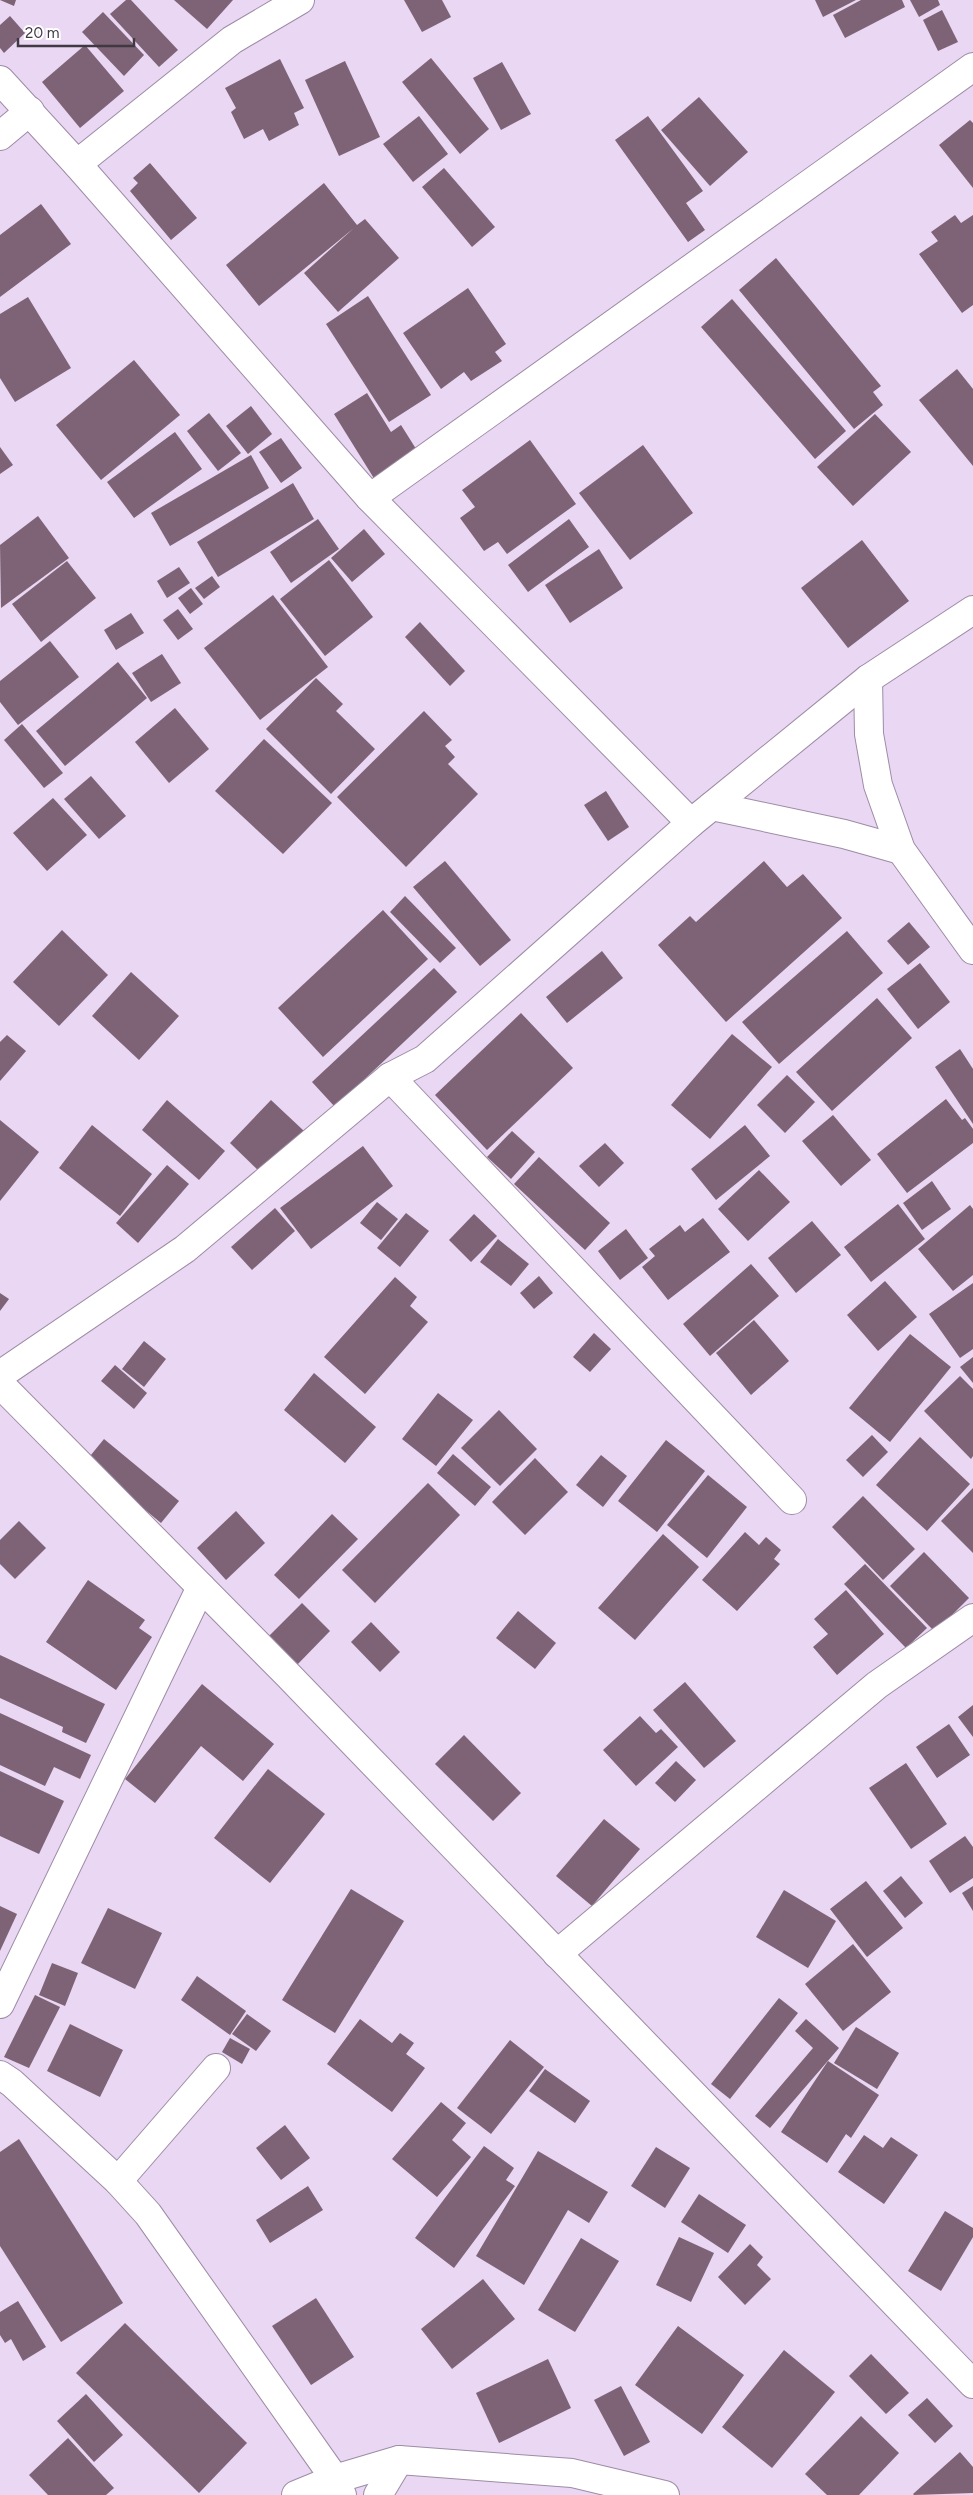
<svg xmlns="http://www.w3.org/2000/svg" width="973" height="2495" font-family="Figtree,sans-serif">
  <rect width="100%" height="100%" fill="#e9d7f3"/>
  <g fill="#7d6375">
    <path d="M0 0H16L14 6Z"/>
    <path d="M126 0H131L178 50 159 67 110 14Z"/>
    <path d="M174 0H233L207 29Z"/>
    <path d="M404 0H442L451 17 422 32Z"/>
    <path d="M815 0H856L823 17Z"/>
    <path d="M861 0H902L905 7 845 38 833 15Z"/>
    <path d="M910 0H938L940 5 919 17Z"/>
    <path d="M942 10 958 42 938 51 923 20Z"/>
    <path d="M103 12 144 55 124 76 82 32Z"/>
    <path d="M10 16 25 33 4 53 0 48V25Z"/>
    <path d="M85 45 124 91 80 128 42 82Z"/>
    <path d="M431 58 489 129 460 154 402 82Z"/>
    <path d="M280 59 304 108 294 113 299 125 269 141 263 129 244 139 231 112 236 108 225 88Z"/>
    <path d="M345 61 380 137 339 156 305 80Z"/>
    <path d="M502 62 531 114 501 130 473 78Z"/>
    <path d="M699 97 748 152 710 186 661 130Z"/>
    <path d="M419 116 448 154 413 182 383 144Z"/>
    <path d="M648 116 703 191 686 203 705 230 688 242 615 140Z"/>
    <path d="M970 120 973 123V188L939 145Z"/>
    <path d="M150 163 197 218 171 240 130 191 138 183 133 178Z"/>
    <path d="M444 168 495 227 472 247 422 187Z"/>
    <path d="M324 183 357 225 365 219 399 258 338 312 304 273 354 228 259 306 226 265Z"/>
    <path d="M41 204 71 244 0 297V235Z"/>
    <path d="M955 215 961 223 973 215V305L962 313 919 254 938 241 931 232Z"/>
    <path d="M776 258 881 386 873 392 883 405 854 429 739 290Z"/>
    <path d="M468 288 506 344 495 352 502 361 471 381 464 372 441 389 403 333Z"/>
    <path d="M368 296 431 395 389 422 326 324Z"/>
    <path d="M28 297 71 368 15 402 0 378V314Z"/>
    <path d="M732 299 846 431 815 459 701 327Z"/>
    <path d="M134 360 180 415 101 480 56 425Z"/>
    <path d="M957 369 973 389V466L919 400Z"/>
    <path d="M367 393 391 432 401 425 418 452 375 480 334 414Z"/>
    <path d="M251 406 272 434 248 454 226 426Z"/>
    <path d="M209 413 241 453 218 471 187 431Z"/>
    <path d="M875 414 911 452 853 506 817 467Z"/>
    <path d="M175 432 202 469 134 518 107 482Z"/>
    <path d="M281 438 302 468 281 483 259 452Z"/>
    <path d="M530 440 576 504 507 554 498 542 484 551 460 518 475 507 462 490Z"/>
    <path d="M643 445 693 513 630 560 579 493Z"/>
    <path d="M0 447 13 465 0 474Z"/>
    <path d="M251 455 269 488 170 546 151 513Z"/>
    <path d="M293 483 314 519 218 577 197 542Z"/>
    <path d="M38 516 69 558 1 608 0 545Z"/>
    <path d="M318 519 339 549 291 583 270 552Z"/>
    <path d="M569 519 589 547 528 592 508 565Z"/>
    <path d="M364 529 385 554 352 582 331 558Z"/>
    <path d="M862 540 909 601 848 648 801 588Z"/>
    <path d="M599 549 623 588 570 623 545 585Z"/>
    <path d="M329 560 373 617 325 656 280 599Z"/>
    <path d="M67 561 96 598 41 642 12 604Z"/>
    <path d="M179 567 190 583 167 598 157 581Z"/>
    <path d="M212 576 220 587 204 599 195 588Z"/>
    <path d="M191 588 203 604 190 614 178 598Z"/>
    <path d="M273 595 328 667 260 720 204 648Z"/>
    <path d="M178 609 193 629 178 640 163 620Z"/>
    <path d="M131 613 144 633 116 650 104 630Z"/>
    <path d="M420 622 465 671 450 686 405 637Z"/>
    <path d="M50 641 79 677 18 725 0 702V681Z"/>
    <path d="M162 654 181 683 151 702 132 673Z"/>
    <path d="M118 662 147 698 65 766 36 731Z"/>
    <path d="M316 678 343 704 336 711 375 749 331 794 266 729Z"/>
    <path d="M175 708 209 749 169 783 135 742Z"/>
    <path d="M424 711 452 740 445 746 455 757 448 764 478 794 406 867 337 797Z"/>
    <path d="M22 724 63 773 44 788 4 740Z"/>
    <path d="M264 739 332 803 283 854 215 791Z"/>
    <path d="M91 776 126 816 99 839 64 799Z"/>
    <path d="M606 791 629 827 608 841 584 805Z"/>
    <path d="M53 798 87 835 47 871 13 833Z"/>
    <path d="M445 861 511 940 480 966 413 887Z"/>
    <path d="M764 861 787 887 803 874 842 918 726 1022 658 945 690 916 696 922Z"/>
    <path d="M405 896 456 948 440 963 390 912Z"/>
    <path d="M383 910 428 959 323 1057 278 1008Z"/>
    <path d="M909 922 930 947 908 965 887 941Z"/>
    <path d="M62 930 108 975 59 1026 13 982Z"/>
    <path d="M847 931 883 973 779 1064 742 1022Z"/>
    <path d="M602 951 623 978 567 1023 546 997Z"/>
    <path d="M920 963 950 1002 918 1029 887 989Z"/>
    <path d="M434 968 457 992 335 1107 312 1082Z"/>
    <path d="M131 972 179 1016 139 1060 92 1016Z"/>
    <path d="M877 998 912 1038 832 1111 796 1072Z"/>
    <path d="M521 1013 573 1068 487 1150 435 1095Z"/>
    <path d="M732 1034 772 1067 710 1139 671 1105Z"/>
    <path d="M7 1035 26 1051 0 1081V1042Z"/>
    <path d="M960 1049 973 1069V1124L935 1067Z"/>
    <path d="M787 1075 815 1102 785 1133 757 1105Z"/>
    <path d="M946 1099 962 1120 965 1118 973 1129V1143L907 1193 877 1154Z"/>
    <path d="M167 1100 225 1151 199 1180 142 1130Z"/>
    <path d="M271 1100 304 1131 263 1175 230 1143Z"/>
    <path d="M833 1115 871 1160 841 1186 802 1141Z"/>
    <path d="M0 1120 39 1152 0 1201Z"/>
    <path d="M92 1125 152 1174 120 1216 59 1168Z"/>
    <path d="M745 1125 770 1156 716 1200 691 1169Z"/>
    <path d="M512 1131 535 1152 511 1179 487 1157Z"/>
    <path d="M605 1143 624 1163 599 1187 579 1166Z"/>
    <path d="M363 1146 393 1186 311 1249 280 1208Z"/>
    <path d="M539 1157 610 1223 585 1250 514 1184Z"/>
    <path d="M167 1165 189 1184 138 1243 116 1223Z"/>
    <path d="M759 1170 790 1202 748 1241 718 1209Z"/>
    <path d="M932 1181 951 1209 922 1230 903 1203Z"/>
    <path d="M377 1202 398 1219 381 1240 360 1223Z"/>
    <path d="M898 1204 925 1239 871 1282 844 1247Z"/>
    <path d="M970 1205 973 1209V1275L953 1291 918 1249Z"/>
    <path d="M275 1208 295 1231 252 1270 231 1247Z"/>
    <path d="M406 1213 429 1231 400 1267 377 1248Z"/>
    <path d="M474 1214 497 1236 471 1262 449 1240Z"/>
    <path d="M703 1218 730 1252 668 1300 642 1267 655 1256 649 1249 680 1225 685 1232Z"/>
    <path d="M812 1221 841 1255 796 1293 768 1258Z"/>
    <path d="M626 1229 648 1258 620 1280 598 1251Z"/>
    <path d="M498 1239 529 1264 511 1286 480 1262Z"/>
    <path d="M751 1264 779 1296 710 1356 683 1324Z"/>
    <path d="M539 1276 553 1293 534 1309 520 1293Z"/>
    <path d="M395 1277 417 1297 410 1306 428 1322 365 1394 324 1357Z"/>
    <path d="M885 1281 917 1317 878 1351 847 1315Z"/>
    <path d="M973 1283V1349L960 1358 929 1314Z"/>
    <path d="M0 1293 9 1299 0 1311Z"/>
    <path d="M754 1320 789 1361 751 1395 716 1353Z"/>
    <path d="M594 1333 611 1349 590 1372 573 1357Z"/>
    <path d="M910 1334 951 1367 890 1442 849 1408Z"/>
    <path d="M144 1341 166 1359 144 1387 122 1369Z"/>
    <path d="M973 1357V1383L960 1367Z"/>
    <path d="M115 1365 147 1393 134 1409 101 1381Z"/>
    <path d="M314 1373 376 1427 345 1463 284 1410Z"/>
    <path d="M960 1376 973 1389V1456L971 1459 924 1411Z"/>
    <path d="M438 1393 473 1420 436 1466 402 1439Z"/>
    <path d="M499 1410 537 1449 500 1486 461 1448Z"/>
    <path d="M872 1435 888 1452 863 1477 846 1460Z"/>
    <path d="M920 1437 970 1484 927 1531 876 1485Z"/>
    <path d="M104 1439 179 1501 161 1523 86 1461Z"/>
    <path d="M666 1440 705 1471 657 1532 618 1501Z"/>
    <path d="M453 1454 491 1487 475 1506 437 1473Z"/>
    <path d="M601 1455 627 1476 603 1507 576 1485Z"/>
    <path d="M535 1458 568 1492 525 1535 492 1502Z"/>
    <path d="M708 1475 747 1507 707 1558 667 1525Z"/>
    <path d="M428 1483 460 1515 375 1603 342 1570Z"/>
    <path d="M973 1488V1553L941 1521Z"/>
    <path d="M863 1496 915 1549 883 1580 832 1527Z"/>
    <path d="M236 1511 265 1543 226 1580 197 1548Z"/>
    <path d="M332 1514 358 1539 299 1599 274 1575Z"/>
    <path d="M19 1521 46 1548 15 1579 0 1564V1540Z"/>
    <path d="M745 1532 759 1545 766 1537 781 1550 774 1559 780 1564 737 1611 702 1580Z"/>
    <path d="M663 1534 699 1567 635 1640 598 1608Z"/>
    <path d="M924 1552 969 1598 935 1632 890 1586Z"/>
    <path d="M865 1564 927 1628 906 1648 844 1584Z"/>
    <path d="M88 1580 145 1620 139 1628 152 1637 116 1690 46 1642Z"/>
    <path d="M846 1590 884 1634 837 1675 813 1647 828 1634 814 1619Z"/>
    <path d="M302 1603 330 1631 295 1667 266 1639Z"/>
    <path d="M518 1611 556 1643 535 1669 496 1638Z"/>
    <path d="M371 1622 400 1652 380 1672 351 1642Z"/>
    <path d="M0 1655 105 1704 86 1743 62 1732 63 1727 0 1698Z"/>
    <path d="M685 1682 736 1741 704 1768 653 1710Z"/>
    <path d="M202 1684 274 1744 243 1781 201 1746 155 1803 125 1779Z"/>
    <path d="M973 1705V1737L958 1717Z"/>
    <path d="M0 1713 91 1755 80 1779 54 1767 45 1786 0 1765Z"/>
    <path d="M640 1716 656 1733 661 1729 678 1747 636 1786 603 1750Z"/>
    <path d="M949 1724 970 1755 937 1778 916 1747Z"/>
    <path d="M464 1735 521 1793 493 1821 435 1764Z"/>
    <path d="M676 1761 696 1780 675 1802 655 1783Z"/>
    <path d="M906 1763 947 1824 911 1849 869 1788Z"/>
    <path d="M268 1769 325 1814 270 1883 214 1838Z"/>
    <path d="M0 1771 64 1801 39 1854 0 1836Z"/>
    <path d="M604 1819 640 1849 592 1906 556 1876Z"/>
    <path d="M965 1836 973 1847V1878L950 1893 929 1861Z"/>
    <path d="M901 1876 923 1903 905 1918 883 1891Z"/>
    <path d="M866 1881 903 1928 867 1957 830 1909Z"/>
    <path d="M973 1886V1911L962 1893Z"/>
    <path d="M351 1889 404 1921 335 2033 282 2000Z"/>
    <path d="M784 1890 836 1921 808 1968 756 1937Z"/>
    <path d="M0 1906 17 1914 0 1951Z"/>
    <path d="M108 1908 162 1933 135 1989 81 1963Z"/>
    <path d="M853 1944 891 1992 843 2031 805 1984Z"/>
    <path d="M52 1963 78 1973 65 2006 39 1995Z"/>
    <path d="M197 1976 246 2011 230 2035 181 2000Z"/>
    <path d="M35 1995 60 2007 29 2068 4 2057Z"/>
    <path d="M779 1998 798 2013 730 2099 711 2084Z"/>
    <path d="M247 2014 271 2031 256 2051 232 2034Z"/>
    <path d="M360 2019 392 2043 400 2033 414 2043 406 2054 425 2068 392 2112 327 2064Z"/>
    <path d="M806 2019 839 2048 770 2128 755 2116 813 2048 795 2031Z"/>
    <path d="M70 2024 123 2050 100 2097 47 2071Z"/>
    <path d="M856 2027 899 2053 877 2089 834 2063Z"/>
    <path d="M230 2038 250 2049 242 2064 222 2052Z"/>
    <path d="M510 2040 544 2067 491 2134 457 2108Z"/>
    <path d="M828 2061 879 2095 851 2138 846 2134 827 2163 781 2132Z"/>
    <path d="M545 2069 590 2101 575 2123 529 2091Z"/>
    <path d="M441 2102 466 2123 452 2140 471 2157 437 2197 392 2159Z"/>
    <path d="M285 2125 310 2158 281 2180 256 2148Z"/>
    <path d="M864 2135 883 2148 891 2137 918 2155 884 2204 838 2172Z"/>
    <path d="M19 2139 123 2303 61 2342 0 2246V2152Z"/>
    <path d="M484 2146 514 2168 506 2180 515 2186 454 2268 415 2238Z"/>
    <path d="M656 2147 690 2168 665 2208 631 2186Z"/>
    <path d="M538 2151 608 2192 589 2223 568 2210 524 2285 476 2256Z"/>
    <path d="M308 2186 323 2210 270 2243 256 2220Z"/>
    <path d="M699 2194 746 2225 728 2253 681 2222Z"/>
    <path d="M945 2211 973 2228V2237L941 2291 908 2271Z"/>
    <path d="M679 2237 714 2253 691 2302 656 2285Z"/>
    <path d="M581 2238 619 2261 575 2332 538 2310Z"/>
    <path d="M750 2244 763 2257 757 2265 771 2279 745 2305 718 2277Z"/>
    <path d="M483 2279 515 2319 452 2369 421 2329Z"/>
    <path d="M316 2298 354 2357 311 2385 272 2326Z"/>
    <path d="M18 2301 46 2347 23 2361 11 2339 5 2343 0 2335V2312Z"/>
    <path d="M125 2323 247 2443 199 2493 76 2373Z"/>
    <path d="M678 2326 744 2375 702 2434 635 2385Z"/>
    <path d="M784 2350 835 2392 772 2468 722 2427Z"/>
    <path d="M871 2354 909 2393 886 2414 849 2376Z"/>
    <path d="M548 2359 571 2408 499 2443 476 2393Z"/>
    <path d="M621 2386 650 2442 624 2456 594 2400Z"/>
    <path d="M86 2394 123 2435 94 2462 57 2421Z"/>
    <path d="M927 2398 953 2426 935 2443 908 2415Z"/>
    <path d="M861 2416 899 2453 859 2495H827L805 2474Z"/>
    <path d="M68 2438 114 2488 106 2495H48L29 2475Z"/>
    <path d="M960 2452 973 2467V2493L914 2495 913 2494Z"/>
  </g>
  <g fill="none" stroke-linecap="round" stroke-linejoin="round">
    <defs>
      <g id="minor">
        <path d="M0 80 77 164 370 498 691 823"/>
        <path d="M0 136 30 111"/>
        <path d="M77 164 232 40 300 0"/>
        <path d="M370 498 973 67"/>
        <path d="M868 679 869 734 878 785 901 850 973 950"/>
        <path d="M712 806 844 834 901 850"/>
        <path d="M390 1077 792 1500"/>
        <path d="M0 1375 185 1249 390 1077 425 1059 691 823 868 679 973 610"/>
        <path d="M0 1384 288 1675 973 2384"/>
        <path d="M557 1954 877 1685 973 1618"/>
        <path d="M0 2004 201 1587"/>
        <path d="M0 2075 12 2083 118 2181 148 2214 335 2479 342 2495"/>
        <path d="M118 2181 216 2068"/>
        <path d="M296 2495 335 2479 399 2460 572 2473 665 2495"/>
        <path d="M378 2495 399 2460"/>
      </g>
    </defs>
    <use href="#minor" stroke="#9d8ca5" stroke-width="30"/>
    <use href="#minor" stroke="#fff" stroke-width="28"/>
  </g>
  <path d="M18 38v8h116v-8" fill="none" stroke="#403843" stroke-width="2.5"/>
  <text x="25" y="38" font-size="15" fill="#403843" stroke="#ffffff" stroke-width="4" paint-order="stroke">20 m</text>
</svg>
